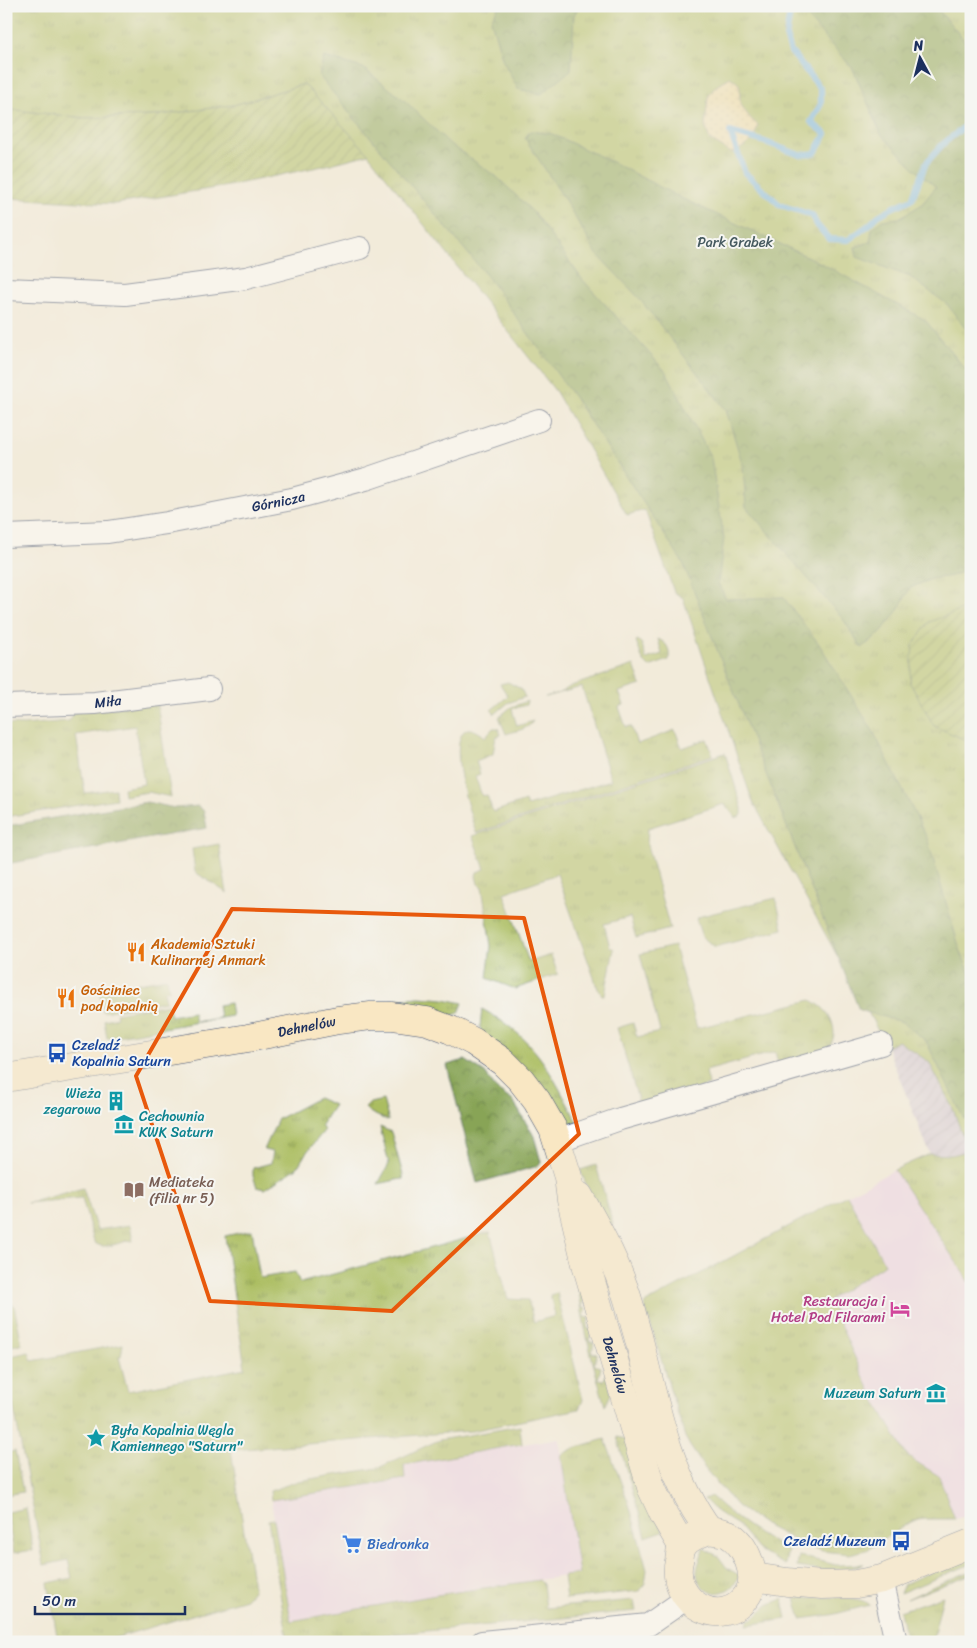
<svg xmlns="http://www.w3.org/2000/svg" width="977" height="1648" font-family="Sriracha,sans-serif">
  <defs>
    <pattern id="industrial-furrows" width="10" height="10" patternUnits="userSpaceOnUse" patternTransform="scale(1.25)"><rect width="10" height="10" fill="#cbbfd5"/><path d="M-1 1l2-2M0 10L10 0M9 11l2-2" fill="none" stroke="#aea4b9"/></pattern>
    <pattern id="grass-tufts" width="24" height="20" patternUnits="userSpaceOnUse" patternTransform="scale(1.25)"><rect width="24" height="20" fill="#abbd60"/><path d="M3 7l-1-3M5 7V3M7 7l1-3M15 17l-1-3M17 17v-4M19 17l1-3" fill="none" stroke="#8a9a52"/></pattern>
    <pattern id="forest-crowns" width="20" height="18" patternUnits="userSpaceOnUse" patternTransform="scale(1.25)"><rect width="20" height="18" fill="#88a456"/><path d="M2 6a3 3 0 1 1 6 0M12 15a3 3 0 1 1 6 0" fill="none" stroke="#6e864a"/></pattern>
    <pattern id="sand-dots" width="8" height="8" patternUnits="userSpaceOnUse" patternTransform="scale(1.25)"><rect width="8" height="8" fill="#eeda9e"/><path d="M2 2h.1M6 6h.1" fill="none" stroke="#ccbb8a" stroke-width="1.8" stroke-linecap="round"/></pattern>
    <pattern id="garden-furrows" width="10" height="10" patternUnits="userSpaceOnUse" patternTransform="scale(1.25)"><rect width="10" height="10" fill="#abbd60"/><path d="M-1 1l2-2M0 10L10 0M9 11l2-2" fill="none" stroke="#8a9a52"/></pattern>
  </defs>
  <rect width="100%" height="100%" fill="#f6f6f2"/>
  <filter id="ink" filterUnits="userSpaceOnUse"><feTurbulence type="fractalNoise" baseFrequency=".02" numOctaves="2"/><feDisplacementMap in="SourceGraphic" scale="10" xChannelSelector="R" yChannelSelector="G"/><feConvolveMatrix kernelMatrix="1 2 1 2 8 2 1 2 1" color-interpolation-filters="sRGB"/></filter>
  <filter id="wash" filterUnits="userSpaceOnUse"><feTurbulence type="fractalNoise" baseFrequency=".0096" numOctaves="4" result="noise"/><feDisplacementMap in="SourceGraphic" scale="20" xChannelSelector="R" yChannelSelector="G"/><feGaussianBlur stdDeviation="1.12" result="paint"/><feColorMatrix in="noise" values="0 0 0 0 0 0 0 0 0 0 0 0 0 0 0 0 0 1.4 0 .05"/><feComposite in="paint" operator="in"/></filter>
  <g filter="url(#wash)">
    <rect width="100%" height="100%" fill="#f2ebda"/>
    <g fill="#ecd1ea">
      <path d="M894 1170 971 1284V1515L955 1519 939 1476 907 1456 871 1393 829 1299 885 1264 847 1195Z"/>
      <path d="M559 1438 579 1574 436 1595 291 1621 271 1500 405 1479 403 1465Z"/>
    </g>
    <path fill="url(#industrial-furrows)" d="M898 1041 929 1062 953 1109 969 1151 952 1155 930 1154 887 1047Z"/>
    <g fill="url(#grass-tufts)" stroke="#63765f">
      <path d="M6 6H971V1284L894 1170 930 1154 952 1155 968 1151 953 1109 929 1062 898 1041 887 1047 752 800 683 598 674 592 645 510 627 515 556 392 369 155 304 84 234 105 152 116 85 118 6 109Z"/>
      <path d="M658 639C668 643 670 650 669 660L649 667 643 661 636 641 638 640 642 644 646 659 662 654Z"/>
      <path d="M634 665 641 685 619 692 624 705 619 707 626 727 631 726 637 744 675 730 682 748 707 739 713 755 476 833C470 814 447 745 465 730 470 726 481 733 485 737L493 728H498L501 735 496 737 493 754 476 761 480 774 475 776 482 796 487 795 493 812 525 801 527 806 611 780 582 687 545 697 560 693 571 686Z"/>
      <path d="M508 682 521 689 525 697 508 703 495 714 491 710 508 696 500 684Z"/>
      <path d="M527 701 526 705 512 709 517 726 533 721C528 730 515 731 506 734L499 717 511 707Z"/>
      <path d="M157 703 171 797 148 792 124 796 123 788 144 784 135 726 76 735 85 793 115 789 116 799 6 817V724L23 725 69 721 75 712Z"/>
      <path d="M725 753 742 808V815L736 818 724 804 648 828 647 845 670 929 636 938 630 917 604 924 610 947 614 949 605 995H602L598 989 557 874 504 893 529 962 551 955 558 974 515 989 487 978 491 946 482 887 478 884 476 876 477 872 485 869 472 836Z"/>
      <path d="M219 844 227 893 195 872 192 849Z"/>
      <path d="M776 898 783 929 715 947 702 937 696 919 701 916Z"/>
      <path d="M674 946 697 1028 811 1000C825 1007 834 1018 834 1034 833 1039 832 1045 828 1048 822 1053 789 1063 779 1067L775 1052 706 1071 709 1085 640 1106 617 1028 633 1023 637 1037 660 1032 640 954Z"/>
      <path d="M167 978 169 990 164 991 166 1001 103 1012 99 990Z"/>
      <path d="M419 997 444 999 463 1003 459 1013 449 1016 367 1005 397 999Z"/>
      <path d="M230 1003 232 1016 107 1038 104 1020 117 1017 116 1013 168 1004 171 1016 193 1012 195 1022 220 1018 218 1005Z"/>
      <path d="M482 1009C537 1039 549 1070 578 1123L570 1124 559 1116 482 1033 480 1027Z"/>
      <path d="M318 1098 334 1105 321 1125 324 1131 306 1153 297 1168 265 1189 257 1187 253 1176V1168L271 1163 273 1152 264 1150 278 1119Z"/>
      <path d="M383 1100 388 1118V1121L369 1112 365 1108 370 1103Z"/>
      <path d="M380 1127 391 1132 403 1175V1179H401L378 1184 389 1164Z"/>
      <path d="M596 1165 613 1224 603 1223 580 1170Z"/>
      <path d="M83 1188 97 1230 130 1225 133 1241 126 1240 124 1242C115 1244 102 1250 94 1242L82 1198 27 1203Z"/>
      <path d="M847 1195 885 1264 829 1300 871 1393 907 1456 939 1476 955 1519H924L913 1521 904 1526 867 1550 849 1554 822 1551 798 1542 763 1524 737 1506 706 1470 690 1446 685 1437 644 1304Z"/>
      <path d="M252 1230 260 1278 295 1272 300 1283 490 1232 508 1299 528 1300 534 1322 555 1316 550 1295 557 1293 583 1400 579 1409 472 1431 231 1450 252 1580 253 1591 246 1599 101 1642H58L48 1583 72 1578 68 1560 44 1565 8 1378 6 1357 29 1352 32 1361 123 1344 121 1356 118 1357H119L128 1391 245 1368 225 1236Z"/>
      <path d="M578 1278 586 1293 582 1307 586 1308 584 1317 589 1318 587 1328 592 1330 589 1341 594 1343 592 1353 597 1354 594 1365 601 1367 598 1379 604 1380 607 1370 611 1394 605 1406C593 1364 581 1322 578 1278Z"/>
      <path d="M14 1305 22 1344 6 1347V1307Z"/>
      <path d="M520 1426 522 1444 404 1465 405 1479 271 1500 270 1491 298 1481 378 1468 439 1440Z"/>
      <path d="M617 1437 626 1439 663 1531 646 1537Z"/>
      <path d="M605 1439 629 1504 647 1570 645 1583 640 1591 566 1599 563 1576 579 1574 561 1455 574 1448Z"/>
      <path d="M15 1451 23 1492 6 1495V1453Z"/>
      <path d="M711 1496C734 1518 759 1535 788 1550L785 1565 759 1550 738 1525 717 1512 704 1499Z"/>
      <path d="M26 1508 33 1550 14 1553 7 1512Z"/>
      <path d="M274 1519 291 1621 436 1595 539 1580 543 1584 546 1608 634 1600 636 1611 374 1636 346 1642H288L268 1520Z"/>
      <path d="M703 1548 718 1556 727 1568 739 1575C733 1597 701 1600 697 1575 696 1566 702 1557 703 1548Z"/>
      <path d="M971 1554V1564L900 1593 904 1584Z"/>
      <path d="M799 1556 836 1565 863 1564C838 1572 823 1572 797 1567Z"/>
      <path d="M971 1571V1574L907 1599 936 1585Z"/>
      <path d="M943 1596 932 1642H906L900 1611Z"/>
      <path d="M795 1598C811 1598 860 1594 870 1605L831 1615 801 1619Z"/>
      <path d="M783 1599 787 1619 747 1625 749 1619H752L768 1605Z"/>
    </g>
    <g fill="url(#forest-crowns)" stroke="#526a5a">
      <path d="M499 6H579L574 15 571 70 541 94 518 89 503 61 491 20Z"/>
      <path d="M802 6H935L971 48V336L947 304 910 277 857 257 855 247 870 242 872 229 882 220 899 218 921 205 936 187 915 169 881 134 853 69 801 10Z"/>
      <path d="M324 57 363 68 404 100 450 144 498 178 534 213 582 279 667 373 711 458 724 538 718 583 726 599 783 597 819 644 873 731 927 838 960 950 971 976V1116L964 1119 926 1041 902 1022 859 1010 683 563 576 400 487 276 319 76Z"/>
      <path d="M530 131 552 134 610 161 681 198 819 262 925 320 971 376V567L952 576 931 579 910 588 898 610 882 631 862 648 843 619 746 507 743 466 726 410 639 298 596 253 565 200 525 138Z"/>
      <path d="M147 802 175 808 198 806 204 811 207 828 6 864V826Z"/>
      <path d="M465 1060 485 1073 497 1090 513 1101 534 1136 541 1162 538 1166 477 1183 447 1065Z"/>
    </g>
    <path fill="url(#sand-dots)" stroke="#84847e" d="M730 77 739 84C741 90 739 95 740 101 743 110 751 120 758 125 755 141 745 148 731 153L710 140 705 126 708 97 715 87Z"/>
    <g fill="url(#garden-furrows)" stroke="#63765f">
      <path d="M304 84 369 154 323 166 228 186 115 204 6 198V109L85 118 153 116 234 105Z"/>
      <path d="M971 600V739L966 740 934 726 910 683 913 645 929 622 964 609Z"/>
    </g>
    <g fill="none" stroke-linecap="round" stroke-linejoin="round">
      <g stroke="#6eb4e5" stroke-width="6">
        <path d="M730 132 745 173 780 205 812 215 817 225 829 239 848 240 869 225 878 216 892 208 912 199 926 163 943 144 971 121"/>
        <path d="M730 132 765 142 800 155 815 153 826 134 811 122 821 104V89L791 52 786 37 791 6"/>
      </g>
    </g>
  </g>
  <g filter="url(#ink)">
    <g fill="none" stroke-linecap="round" stroke-linejoin="round">
      <defs>
        <g id="street">
          <path d="M6 289 125 294 246 278 360 248"/>
          <path id="s1" d="M6 536 108 532 167 523 292 499 366 479 539 420"/>
          <path id="s2" d="M6 706 95 703 209 689"/>
          <path d="M557 1141 620 1119 881 1044"/>
          <path d="M882 1579 896 1642"/>
          <path d="M482 1642 648 1625 687 1598"/>
        </g>
        <g id="secondary">
          <path id="s3" d="M6 1078 248 1038 338 1020 371 1016H392L427 1021 451 1030 474 1042 503 1062 521 1080 537 1101 553 1129 568 1177 571 1200 586 1264 651 1487 664 1515 682 1546"/>
          <path d="M579 1196C596 1226 613 1256 624 1288 630 1303 633 1320 638 1336 655 1402 667 1474 709 1530"/>
          <path d="M709 1530C714 1531 723 1532 728 1534 746 1544 759 1576 748 1594 724 1633 669 1603 679 1561 680 1556 680 1549 683 1546 688 1537 700 1534 709 1530Z"/>
          <path d="M753 1577 787 1582 822 1585 856 1584 882 1579 971 1543"/>
        </g>
      </defs>
      <use href="#street" stroke="#3b4b71" stroke-width="24"/>
      <use href="#secondary" stroke="#3b4b71" stroke-width="29"/>
      <use href="#street" stroke="#fff" stroke-width="22"/>
      <use href="#secondary" stroke="#f9e7c3" stroke-width="28"/>
    </g>
  </g>
  <path d="M0 0H977V1648H0ZM232 909 524 918 579 1134 392 1311 210 1301 136 1076Z" fill="#f2ebda" fill-opacity=".55" fill-rule="evenodd"/>
  <path fill="none" stroke="#e8590c" stroke-width="4" stroke-linejoin="round" d="M232 909 524 918 579 1134 392 1311 210 1301 136 1076Z"/>
  <defs>
    <symbol id="restaurant-bare" viewBox="-9 -9 18 18"><path d="M-5-6h1v4h1v-4h1v4h1v-4h1v5L-1.5 .5V6h-2V.5L-5-1ZM5-6V6H3V1.5H1.5Q1.5-4 5-6Z" fill="#e8710a" stroke="#f6f6f2" stroke-width="2.5" paint-order="stroke"/></symbol>
    <symbol id="bus-bare" viewBox="-9 -9 18 18"><path d="M-5-6H5V4H4V6H2V4H-2V6H-4V4H-5ZM-3.5-4V0h7V-4ZM-3.5 1.2v1.5H-2V1.2ZM2 1.2v1.5H3.5V1.2Z" fill="#1a4fb4" stroke="#f6f6f2" stroke-width="2.5" paint-order="stroke"/></symbol>
    <symbol id="building-bare" viewBox="-9 -9 18 18"><path d="M-4-6H4V6H1V3H-1V6H-4ZM-2.5-4.3h1.7v1.8h-1.7ZM.8-4.3h1.7v1.8H.8ZM-2.5-1h1.7V.8h-1.7ZM.8-1h1.7V.8H.8Z" fill="#0f9aa8" stroke="#f6f6f2" stroke-width="2.5" paint-order="stroke"/></symbol>
    <symbol id="museum-bare" viewBox="-9 -9 18 18"><path d="M0-6L6-3V-2H-6V-3ZM-5-1h2V3h-2ZM-1-1h2V3h-2ZM3-1h2V3H3ZM-6 4H6V6H-6Z" fill="#0f9aa8" stroke="#f6f6f2" stroke-width="2.5" paint-order="stroke"/></symbol>
    <symbol id="library-bare" viewBox="-9 -9 18 18"><path d="M-6-4Q-3-5.5-.7-3.5V5Q-3 3-6 4ZM6-4Q3-5.5 .7-3.5V5Q3 3 6 4Z" fill="#8d6e63" stroke="#f6f6f2" stroke-width="2.5" paint-order="stroke"/></symbol>
    <symbol id="hotel-bare" viewBox="-9 -9 18 18"><path d="M-6-4.5h1.5V1H6V5H4.5V3h-9V5H-6ZM-4 0a1.8 1.8 0 1 1 3.6 0ZM.5 0V-2.5h3Q6-2.5 6 0Z" fill="#d1479c" stroke="#f6f6f2" stroke-width="2.5" paint-order="stroke"/></symbol>
    <symbol id="sight-bare" viewBox="-9 -9 18 18"><path d="M0-6L1.8-2.2L6-1.7L2.9 1.2L3.7 5.4L0 3.3L-3.7 5.4L-2.9 1.2L-6-1.7L-1.8-2.2Z" fill="#0f9aa8" stroke="#f6f6f2" stroke-width="2.5" paint-order="stroke"/></symbol>
    <symbol id="supermarket-bare" viewBox="-9 -9 18 18"><path d="M-6-5.5h2.5l.6 2H6L4.5 2H-2.5L-4.4-4H-6ZM-1.5 3.2a1.3 1.3 0 1 0 .1 0ZM3 3.2a1.3 1.3 0 1 0 .1 0Z" fill="#3f7fe0" stroke="#f6f6f2" stroke-width="2.5" paint-order="stroke"/></symbol>
  </defs>
  <g fill-rule="evenodd">
    <use href="#restaurant-bare" x="122" y="938" width="28" height="28"/>
    <use href="#restaurant-bare" x="52" y="984" width="28" height="28"/>
    <use href="#bus-bare" x="43" y="1039" width="28" height="28"/>
    <use href="#building-bare" x="102" y="1087" width="28" height="28"/>
    <use href="#museum-bare" x="110" y="1110" width="28" height="28"/>
    <use href="#library-bare" x="120" y="1176" width="28" height="28"/>
    <use href="#hotel-bare" x="886" y="1295" width="28" height="28"/>
    <use href="#museum-bare" x="922" y="1379" width="28" height="28"/>
    <use href="#sight-bare" x="82" y="1424" width="28" height="28"/>
    <use href="#bus-bare" x="887" y="1527" width="28" height="28"/>
    <use href="#supermarket-bare" x="338" y="1530" width="28" height="28"/>
  </g>
  <g text-anchor="middle" stroke-width="4" stroke-linejoin="round" paint-order="stroke">
    <g font-size="14" fill="#465a5f" stroke="#f6f6f2">
      <text x="735" y="247">Park Grabek</text>
    </g>
    <g font-size="14" fill="#1b2f5e" stroke="#f6f6f2">
      <text dy="5" stroke="none"><textPath href="#s1" startOffset="275">Górnicza</textPath></text>
      <text dy="5" stroke="none"><textPath href="#s2" startOffset="102">Miła</textPath></text>
      <text dy="5" stroke="none"><textPath href="#s3" startOffset="305">Dehnelów</textPath></text>
      <text dy="5" stroke="none"><textPath href="#s3" startOffset="842">Dehnelów</textPath></text>
    </g>
    <g font-size="14" fill="#c56008" stroke="#f6f6f2" text-anchor="start">
      <text x="151" y="949">Akademia Sztuki<tspan x="151" dy="16">Kulinarnej Anmark</tspan></text>
      <text x="81" y="995">Gościniec<tspan x="81" dy="16">pod kopalnią</tspan></text>
    </g>
    <g font-size="14" fill="#164399" stroke="#f6f6f2" text-anchor="start">
      <text x="72" y="1050">Czeladź<tspan x="72" dy="16">Kopalnia Saturn</tspan></text>
      <text x="886" y="1546" text-anchor="end">Czeladź Muzeum</text>
    </g>
    <g font-size="14" fill="#0d838f" stroke="#f6f6f2" text-anchor="end">
      <text x="101" y="1098">Wieża<tspan x="101" dy="16">zegarowa</tspan></text>
      <text x="139" y="1121" text-anchor="start">Cechownia<tspan x="139" dy="16">KWK Saturn</tspan></text>
      <text x="921" y="1398">Muzeum Saturn</text>
      <text x="111" y="1435" text-anchor="start">Była Kopalnia Węgla<tspan x="111" dy="16">Kamiennego "Saturn"</tspan></text>
    </g>
    <g font-size="14" fill="#785e54" stroke="#f6f6f2" text-anchor="start">
      <text x="149" y="1187">Mediateka<tspan x="149" dy="16">(filia nr 5)</tspan></text>
    </g>
    <g font-size="14" fill="#b23c85" stroke="#f6f6f2" text-anchor="end">
      <text x="885" y="1306">Restauracja i<tspan x="885" dy="16">Hotel Pod Filarami</tspan></text>
    </g>
    <g font-size="14" fill="#366cbe" stroke="#f6f6f2" text-anchor="start">
      <text x="367" y="1549">Biedronka</text>
    </g>
  </g>
  <rect width="977" height="1648" fill="none" stroke="#f6f6f2" stroke-width="25"/>
  <g transform="translate(920 58) rotate(353)" stroke="#f6f6f2" stroke-width="4" paint-order="stroke">
  <path d="M0-4L9 19L0 12L-9 19Z" fill="#1b2f5e"/>
  <text y="-8" font-size="14" font-weight="bold" text-anchor="middle" fill="#1b2f5e">N</text>
  </g>
  <path d="M35 1606v8h150v-8" fill="none" stroke="#1b2f5e" stroke-width="2.5"/>
  <text x="42" y="1606" font-size="15" fill="#1b2f5e" stroke="#f6f6f2" stroke-width="4" paint-order="stroke">50 m</text>
</svg>
